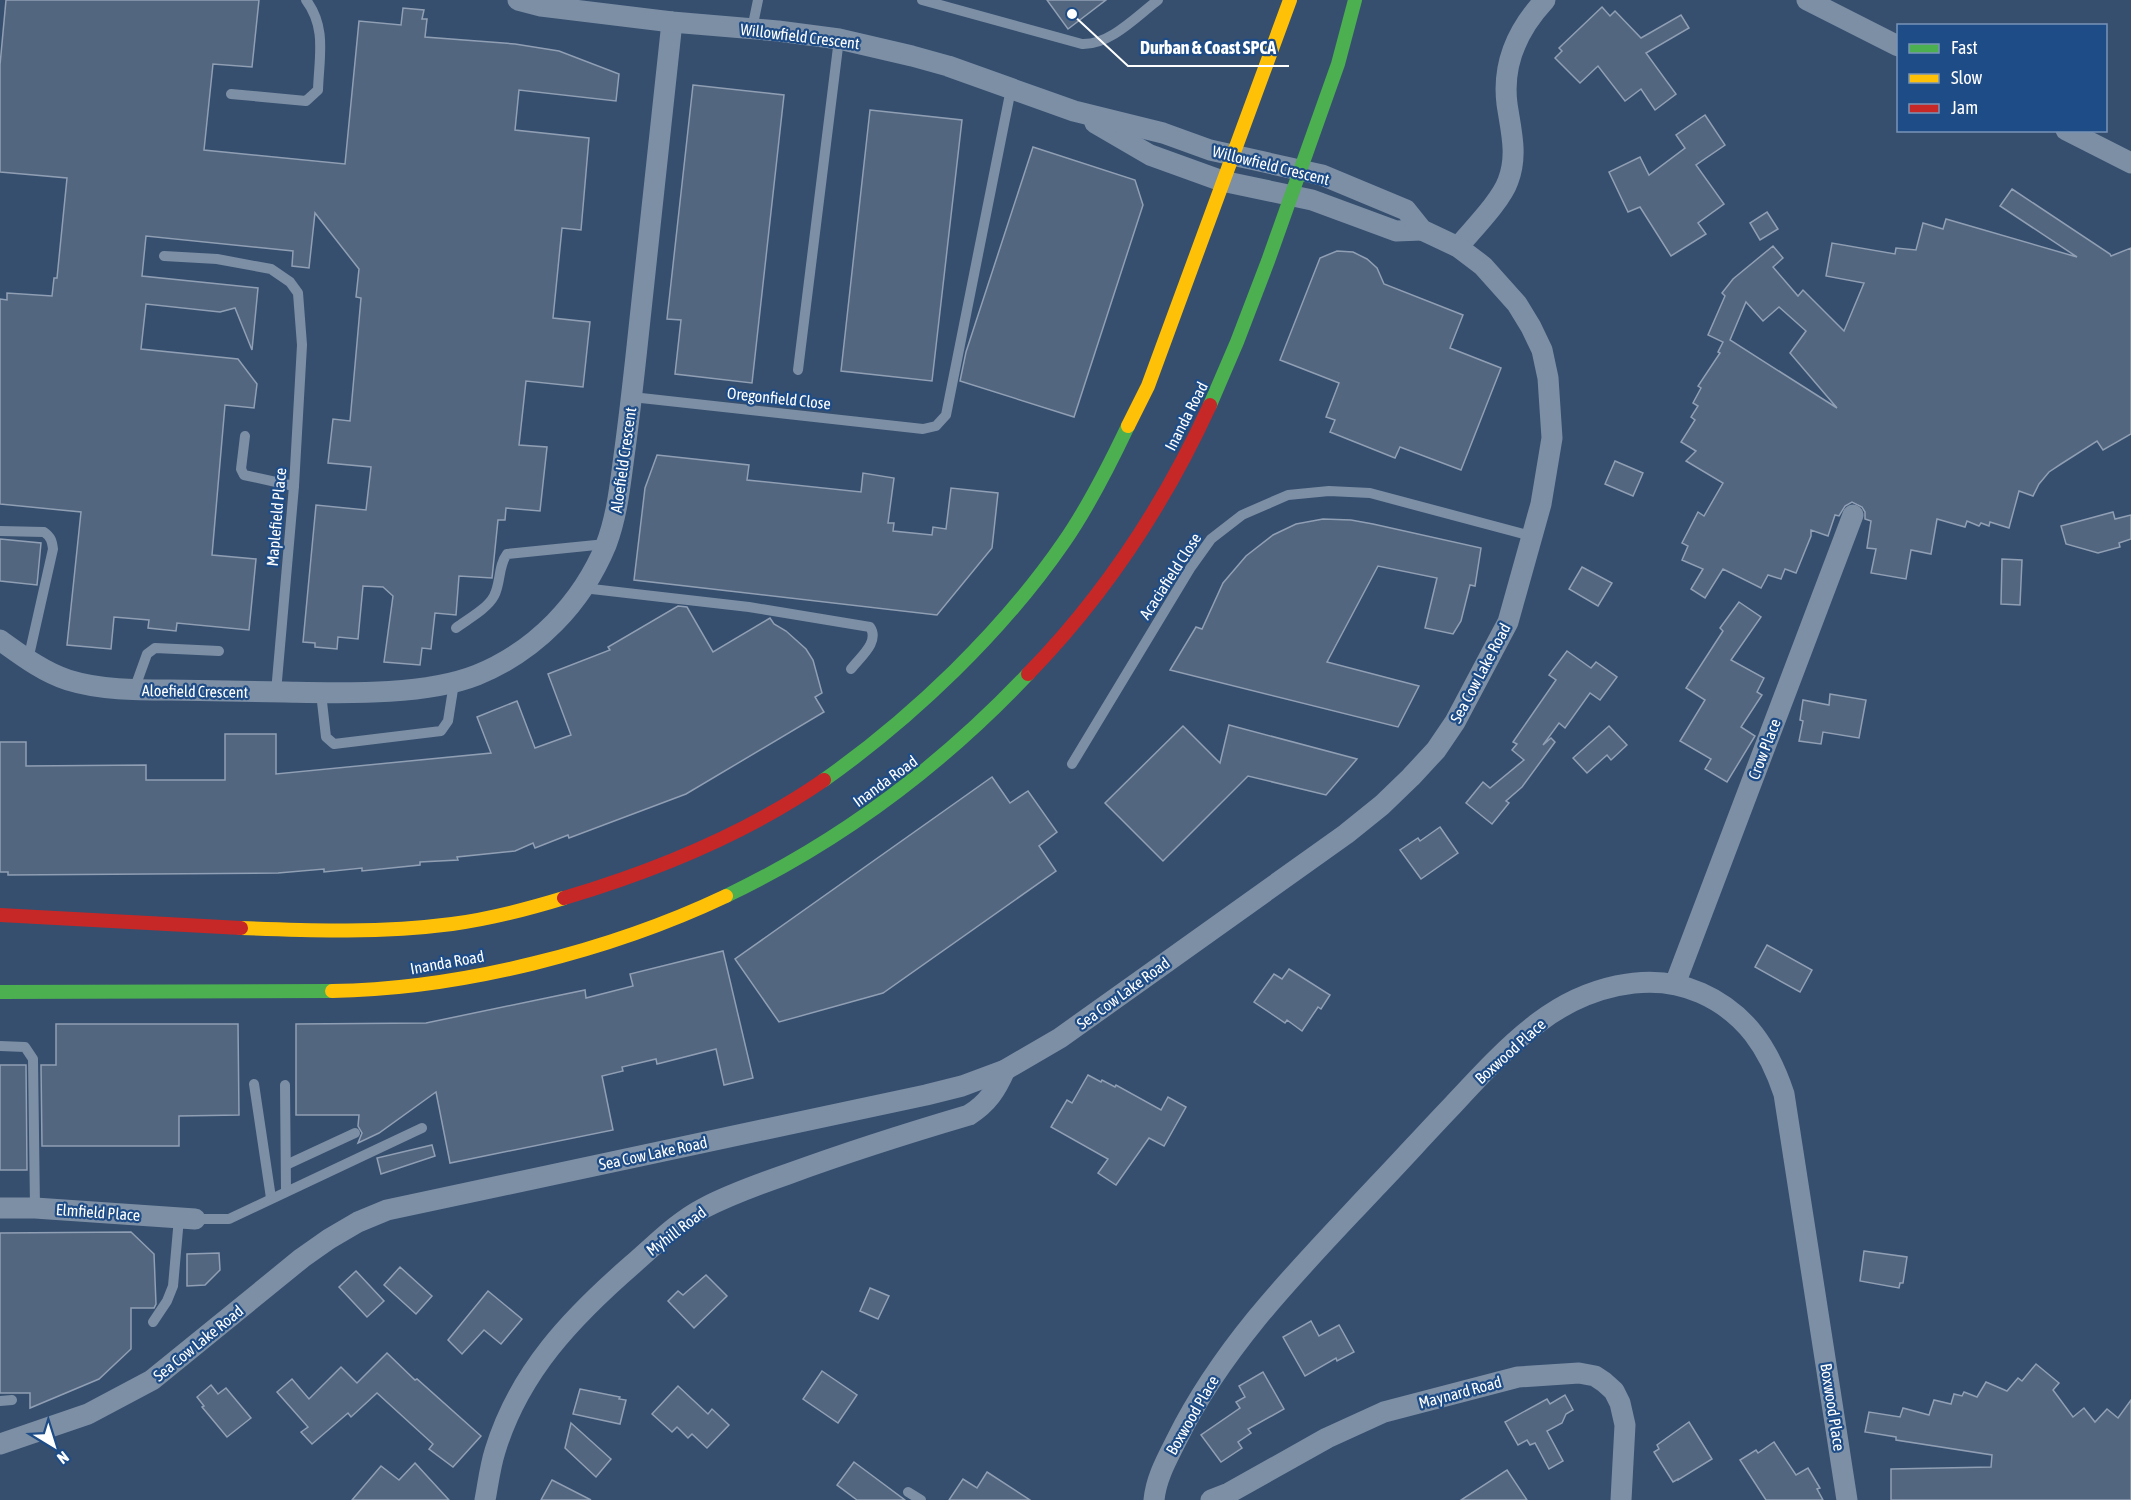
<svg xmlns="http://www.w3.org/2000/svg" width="2131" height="1500" font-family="'Asap Condensed',sans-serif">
  <rect width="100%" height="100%" fill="#364f6f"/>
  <g fill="#526680" stroke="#909fb3" stroke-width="1.5" fill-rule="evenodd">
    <path d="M6 0H259L252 67 213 64 204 150 345 164 359 21 401 25 403 8 424 10 422 19H427L425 37 515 44 559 51 619 74 616 101 519 90 515 130 589 138 581 230 562 228 553 318 590 322 583 387 526 381 519 445 547 447 540 511 506 508 505 520H498L492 578 459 576 456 615 435 613 431 649 422 648 420 665 384 662 393 596 383 587 363 586 358 639 338 637 337 649 315 647V643L303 642 316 505 366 510 371 467 328 463 333 419 350 421 361 298 356 297 359 269 315 213 309 268 292 266 293 251 146 236 142 276 258 288 252 350 235 308 220 312 146 304 141 349 238 359 257 384 254 408 225 405 212 555 256 559 249 630 177 623 176 631 148 628 149 620 114 617 111 649 67 645 81 512 0 504V299L7 300V293L52 296 54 278H57L67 178 0 172V65Z"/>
    <path d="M1047 0H1106L1068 29Z"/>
    <path d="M1602 7 1610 16 1615 11 1641 38 1681 15 1689 28 1646 53 1676 94 1655 110 1641 89 1625 101 1598 66 1580 83 1555 58 1562 51 1559 48Z"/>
    <path d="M693 85 784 95 752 383 675 374 681 320 667 319Z"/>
    <path d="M870 110 962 120 932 381 841 371Z"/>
    <path d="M1705 115 1725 145 1696 165 1724 204 1698 223 1706 234 1671 256 1640 207 1628 212 1609 172 1640 157 1649 175 1685 148 1676 135Z"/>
    <path d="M1033 147 1135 180 1143 205 1074 417 960 381 966 352Z"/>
    <path d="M2012 189 2110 254 2111 256 2131 248V434L2103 450 2097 441 2061 464 2049 472 2039 484 2033 496 2019 491 2009 528 1990 522 1989 526 1981 523 1979 526 1967 521 1965 527 1937 519 1931 554 1911 550 1906 579 1871 573 1876 549 1867 548 1871 521 1865 519V512L1862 507 1852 502 1845 506 1839 516 1835 515 1828 536 1811 530V536L1796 573 1785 569 1781 579 1768 575 1761 588 1723 569 1705 598 1691 589 1703 569 1682 560 1688 546 1682 543 1698 512 1704 516 1723 483 1686 461 1696 451 1681 442 1695 420 1691 417 1698 406 1693 403 1701 388 1698 386 1720 353 1718 352 1723 342 1708 335 1725 296 1722 293 1733 279 1773 246 1783 258 1773 267 1798 296 1803 290 1844 331 1864 283 1826 276 1832 243 1895 254 1896 248 1916 250 1923 223 1943 229 1946 219 2077 257 2000 206ZM1746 302 1763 321 1779 307 1806 331 1790 353 1837 408 1730 340Z"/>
    <path d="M1767 212 1778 229 1760 240 1750 223Z"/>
    <path d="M1337 251 1353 252 1367 259 1377 268 1384 284 1463 315 1450 348 1501 368 1461 470 1400 447 1395 458 1330 432 1335 420 1326 417 1339 383 1280 360 1320 258Z"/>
    <path d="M657 455 749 465 747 480 861 492 863 473 894 478 888 523H894L893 531 932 535 933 527 946 529 951 488 998 493 992 548 937 615 634 580 645 488Z"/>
    <path d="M1615 461 1643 473 1633 496 1605 484Z"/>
    <path d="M2113 512 2115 519 2131 515V539L2119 543 2120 547 2098 553 2066 544 2061 526Z"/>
    <path d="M1323 519 1351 520 1373 524 1481 548 1475 586 1470 585 1461 621 1453 634 1425 628 1437 578 1378 566 1327 662 1419 686 1398 727 1170 670 1196 627 1202 629 1223 583 1246 556 1273 535 1296 524Z"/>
    <path d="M0 539 41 543 37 585 0 581Z"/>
    <path d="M2002 559 2022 560 2020 605 2001 604Z"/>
    <path d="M1582 567 1612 583 1598 606 1569 589Z"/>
    <path d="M1739 602 1761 617 1731 660 1764 678 1757 692 1762 695 1741 727 1755 736 1727 782 1705 769 1711 759 1680 741 1705 700 1686 688 1723 631 1720 628Z"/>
    <path d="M678 606 687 607 713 652 770 618 774 624 786 631 806 649 813 660 822 693 815 697 824 712 686 794 569 838 568 835 535 848 533 843 515 851 457 857 458 860 420 862V865L362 871V868L324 872V869L278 873 8 875V872H0V742H26V766L146 765V780H225V734H276V774L491 753 477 717 517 701 535 748 571 735 548 674 610 650 608 647Z"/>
    <path d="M1567 651 1591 668 1596 662 1617 677 1600 700 1590 693 1565 728 1559 723 1543 745 1551 738 1555 742 1522 787 1506 801 1509 803 1492 824 1466 803 1483 782 1490 788 1524 760 1512 750 1517 744 1513 742 1556 680 1549 675Z"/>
    <path d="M1830 694 1866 700 1859 738 1823 732 1821 744 1799 741 1803 721 1800 720 1803 700 1829 705Z"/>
    <path d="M1229 725 1357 759 1326 795 1248 776 1163 861 1105 803 1183 726 1220 763Z"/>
    <path d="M1609 726 1627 745 1611 760 1607 755 1587 773 1573 758Z"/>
    <path d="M992 777 1010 803 1028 791 1057 832 1039 846 1056 871 883 993 779 1022 735 959Z"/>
    <path d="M1440 827 1458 853 1421 879 1400 850 1418 838 1420 841Z"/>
    <path d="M1767 945 1812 970 1800 992 1755 967Z"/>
    <path d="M723 951 753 1078 724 1085 716 1049 657 1064 656 1059 622 1067 623 1071 602 1076 613 1130 450 1163 436 1092 379 1133 358 1143 362 1133 358 1126 359 1115H296V1024L426 1023 585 990 586 998 633 986 630 974Z"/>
    <path d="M1289 969 1330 995 1321 1009 1318 1007 1302 1031 1287 1020 1285 1023 1254 1002 1274 974 1282 979Z"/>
    <path d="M56 1024H238L239 1115 179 1116V1146H42L41 1065H56Z"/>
    <path d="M0 1065H26L27 1170H0Z"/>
    <path d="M1088 1075 1101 1082 1102 1080 1115 1087 1116 1085 1161 1110 1168 1097 1186 1107 1164 1146 1149 1138 1116 1185 1098 1173 1108 1159 1051 1127 1067 1100 1072 1103Z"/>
    <path d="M432 1145 435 1156 381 1174 377 1158Z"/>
    <path d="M131 1232 154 1254 156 1304 154 1308H131V1349L99 1379 30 1408V1393H0V1233Z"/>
    <path d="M1864 1251 1907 1257 1903 1283H1900L1899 1288 1860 1281Z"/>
    <path d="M219 1253 220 1270 205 1285 187 1286V1254Z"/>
    <path d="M400 1267 432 1296 416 1314 384 1285Z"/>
    <path d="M356 1271 384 1301 367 1317 339 1287Z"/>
    <path d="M706 1275 727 1296 694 1328 668 1301 678 1291 683 1295Z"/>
    <path d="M870 1288 889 1296 878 1319 860 1311Z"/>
    <path d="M488 1291 522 1319 501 1344 484 1330 462 1354 448 1340Z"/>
    <path d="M1311 1321 1319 1336 1339 1325 1354 1352 1337 1361 1336 1358 1305 1376 1283 1337Z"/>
    <path d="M387 1353 415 1380 417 1379 481 1436 453 1467 429 1449 433 1444 377 1393 351 1417 348 1413 312 1444 301 1432 308 1427 277 1392 292 1379 309 1399 341 1367 357 1383Z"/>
    <path d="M2036 1364 2059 1383 2053 1390 2073 1417 2084 1408 2095 1422 2107 1409 2118 1418 2131 1400V1500H1891V1469L1991 1467 1992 1455 1896 1440V1437L1865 1432 1869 1412 1900 1417 1903 1408 1929 1415 1934 1400 1951 1404 1954 1394 1962 1396 1964 1392 1977 1397 1986 1382 2007 1391 2018 1378 2022 1381Z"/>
    <path d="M822 1371 857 1395 838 1423 803 1399Z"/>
    <path d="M1263 1372 1284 1409 1248 1429 1251 1433 1238 1442 1242 1448 1221 1462 1201 1435 1240 1408 1236 1402 1245 1397 1239 1386Z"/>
    <path d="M211 1385 218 1394 226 1388 251 1418 227 1437 202 1407 204 1406 197 1397Z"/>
    <path d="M678 1386 708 1414 712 1409 729 1425 707 1448 692 1434 688 1438 677 1427 672 1432 652 1414Z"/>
    <path d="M580 1389 620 1397 619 1399 626 1400 620 1424 573 1414Z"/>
    <path d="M1565 1395 1573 1410 1566 1414 1562 1423 1547 1431 1563 1461 1549 1469 1535 1443 1530 1445 1527 1440 1518 1445 1505 1422 1547 1399 1550 1404Z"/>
    <path d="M1689 1422 1712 1459 1678 1480V1479L1673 1482 1654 1452 1659 1449 1657 1445Z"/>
    <path d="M571 1423 611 1459 596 1477 565 1448Z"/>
    <path d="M1774 1442 1796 1475 1808 1468 1820 1488 1817 1489 1823 1500H1766L1740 1460 1756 1450 1758 1453Z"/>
    <path d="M854 1462 905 1500H857L837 1485Z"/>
    <path d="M415 1463 449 1500H352L381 1466 399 1480Z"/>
    <path d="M1507 1470 1527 1500H1461Z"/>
    <path d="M987 1472 1030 1500H949L963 1479 977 1488Z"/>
    <path d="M552 1480 591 1500H541Z"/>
  </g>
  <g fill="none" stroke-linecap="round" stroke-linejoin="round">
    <g stroke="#7d8fa5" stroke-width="10">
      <path d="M922 0 1082 44C1110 45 1137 16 1158 0"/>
      <path d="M752 29 758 0"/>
      <path d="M231 94 306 101 318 90C319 57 327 28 306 0"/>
      <path d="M164 256 217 259 271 269 290 282 298 293 302 345 294 486 276 692"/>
      <path d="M798 370 839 39"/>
      <path d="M632 397 923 429 936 426 946 415 1011 89"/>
      <path d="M245 436 241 469 244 475 294 486"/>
      <path d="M0 531 44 532C51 537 52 541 53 549L28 660"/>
      <path d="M583 588 749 607 870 627C880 642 860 657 851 669"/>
      <path d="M456 628C468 619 487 609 494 596 501 583 498 566 507 554L606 544"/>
      <path d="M134 690 147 654 155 648 219 651"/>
      <path d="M321 693 326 737 334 744 441 731 448 721 454 683"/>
      <path d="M1072 764 1191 567 1211 539 1242 515 1288 495 1329 491 1370 493 1531 536"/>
      <path d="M0 1046 25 1047 33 1059 35 1208"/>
      <path d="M254 1084 271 1198"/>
      <path d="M285 1085 286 1191"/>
      <path d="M286 1165 355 1133"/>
      <path d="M195 1219H229L422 1128"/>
      <path d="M153 1322 167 1301 173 1286 179 1218"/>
      <path d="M0 1401 12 1400"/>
      <path d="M908 1492 921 1500"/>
    </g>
    <g stroke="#7d8fa5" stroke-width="21">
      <path d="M1807 0 1898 46"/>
      <path d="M1095 123 1150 155 1222 181 1312 200 1396 231 1422 230"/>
      <path d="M2066 130 2131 163"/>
      <path d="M1458 247C1472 230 1501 201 1508 181 1518 155 1511 131 1507 104 1502 64 1518 29 1545 0"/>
      <path d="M0 640C21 655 43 672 68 680 100 690 136 690 170 690 208 691 247 691 285 692 343 693 424 696 477 675 536 651 582 603 606 545 617 516 620 486 624 456 629 420 633 384 637 347 649 239 660 130 672 22"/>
      <path d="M1675 984 1853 515"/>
      <path d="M0 1208H35L195 1219"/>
      <path d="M0 1444 88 1414 152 1380 302 1258 329 1239 358 1222 387 1210 926 1095 962 1086 1005 1070 1060 1038 1346 834 1382 805 1411 777 1436 750 1455 722 1508 622 1541 504 1552 438 1548 378 1542 350 1531 327 1517 304 1483 266 1458 247 1422 230 1406 210 1322 175 1210 150 1163 133 1074 111 948 66 912 56 839 39 778 31 672 22 541 6 518 0"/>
      <path d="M485 1500C488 1484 490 1467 495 1451 519 1372 572 1317 633 1264 655 1245 677 1222 704 1208 731 1194 759 1184 788 1174 848 1152 908 1133 969 1115 988 1103 996 1090 1005 1070"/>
      <path d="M1154 1500C1156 1478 1167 1459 1177 1439 1225 1342 1302 1266 1375 1188 1401 1161 1426 1133 1452 1106 1479 1077 1507 1046 1539 1022 1584 988 1648 969 1701 993 1746 1013 1769 1049 1784 1094L1847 1500"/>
      <path d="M1211 1500 1229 1493 1327 1438 1384 1412 1518 1377 1579 1373 1595 1376 1604 1382 1614 1391 1620 1403 1625 1425 1621 1500"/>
    </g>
    <g stroke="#4caf50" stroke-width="14">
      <path d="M1210 405 1237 342 1268 261 1338 64 1355 0"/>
      <path d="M824 780C913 717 1002 632 1064 542 1089 506 1109 466 1128 426"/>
      <path d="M726 896C841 841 941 766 1028 674"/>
      <path d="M0 992 332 991"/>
    </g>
    <g stroke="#ffc107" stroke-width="14">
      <path d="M1128 426 1148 386 1290 0"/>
      <path d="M241 928C311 931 383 933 452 924 490 919 528 909 564 898"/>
      <path d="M332 991C460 989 610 951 726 896"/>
    </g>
    <g stroke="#c62828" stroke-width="14">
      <path d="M1028 674C1104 596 1165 503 1210 405"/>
      <path d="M564 898C655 871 746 834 824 780"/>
      <path d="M0 915 241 928"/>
    </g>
  </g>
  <g text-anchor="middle" stroke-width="4.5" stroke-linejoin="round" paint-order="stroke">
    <g font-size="16" fill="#fff" stroke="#1e4c87">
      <text transform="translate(800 36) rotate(7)" y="6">Willowfield Crescent</text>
      <text transform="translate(1271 165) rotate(14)" y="6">Willowfield Crescent</text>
      <text transform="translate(779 398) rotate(6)" y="6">Oregonfield Close</text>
      <text transform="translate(1186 416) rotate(-63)" y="6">Inanda Road</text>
      <text transform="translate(623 460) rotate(-82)" y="6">Aloefield Crescent</text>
      <text transform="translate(276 517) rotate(-85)" y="6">Maplefield Place</text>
      <text transform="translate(1170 576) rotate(-57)" y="6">Acaciafield Close</text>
      <text transform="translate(1480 673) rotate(-62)" y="6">Sea Cow Lake Road</text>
      <text transform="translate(195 691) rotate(1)" y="6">Aloefield Crescent</text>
      <text transform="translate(1764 749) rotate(-69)" y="6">Crow Place</text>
      <text transform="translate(885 781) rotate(-36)" y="6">Inanda Road</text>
      <text transform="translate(447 962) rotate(-10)" y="6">Inanda Road</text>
      <text transform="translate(1123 993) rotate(-36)" y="6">Sea Cow Lake Road</text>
      <text transform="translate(1510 1051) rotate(-42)" y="6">Boxwood Place</text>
      <text transform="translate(653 1153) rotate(-12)" y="6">Sea Cow Lake Road</text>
      <text transform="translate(98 1212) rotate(4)" y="6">Elmfield Place</text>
      <text transform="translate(676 1231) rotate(-37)" y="6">Myhill Road</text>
      <text transform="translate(198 1343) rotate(-39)" y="6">Sea Cow Lake Road</text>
      <text transform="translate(1460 1392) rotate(-15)" y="6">Maynard Road</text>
      <text transform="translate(1833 1407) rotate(81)" y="6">Boxwood Place</text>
      <text transform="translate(1192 1415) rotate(-60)" y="6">Boxwood Place</text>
    </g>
  </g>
  <path fill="none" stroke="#fff" stroke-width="2" d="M1072 14L1128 66H1289"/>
  <circle fill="#fff" stroke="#1e4c87" stroke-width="2" cx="1072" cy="14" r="6"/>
  <g font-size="18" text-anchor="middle" font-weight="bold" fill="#fff" stroke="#1e4c87" stroke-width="4.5" stroke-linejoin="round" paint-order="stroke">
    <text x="1208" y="54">Durban &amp; Coast SPCA</text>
  </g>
  <rect x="1897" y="24" width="210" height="108" fill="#1e4c87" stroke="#7894b7" stroke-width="1.5"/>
  <rect x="1909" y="44" width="30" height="9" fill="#4caf50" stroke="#7894b7" stroke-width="1.5"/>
  <text x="1951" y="54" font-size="18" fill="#ffffff">Fast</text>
  <rect x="1909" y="74" width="30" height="9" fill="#ffc107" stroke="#7894b7" stroke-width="1.5"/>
  <text x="1951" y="84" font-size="18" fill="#ffffff">Slow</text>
  <rect x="1909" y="104" width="30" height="9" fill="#c62828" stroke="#7894b7" stroke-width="1.5"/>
  <text x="1951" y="114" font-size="18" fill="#ffffff">Jam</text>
  <g transform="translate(54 1446) rotate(142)" stroke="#1e4c87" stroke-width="4.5" paint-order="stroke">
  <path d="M0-4.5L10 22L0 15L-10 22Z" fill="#ffffff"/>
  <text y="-9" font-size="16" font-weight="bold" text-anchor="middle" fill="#ffffff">N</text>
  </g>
</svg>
